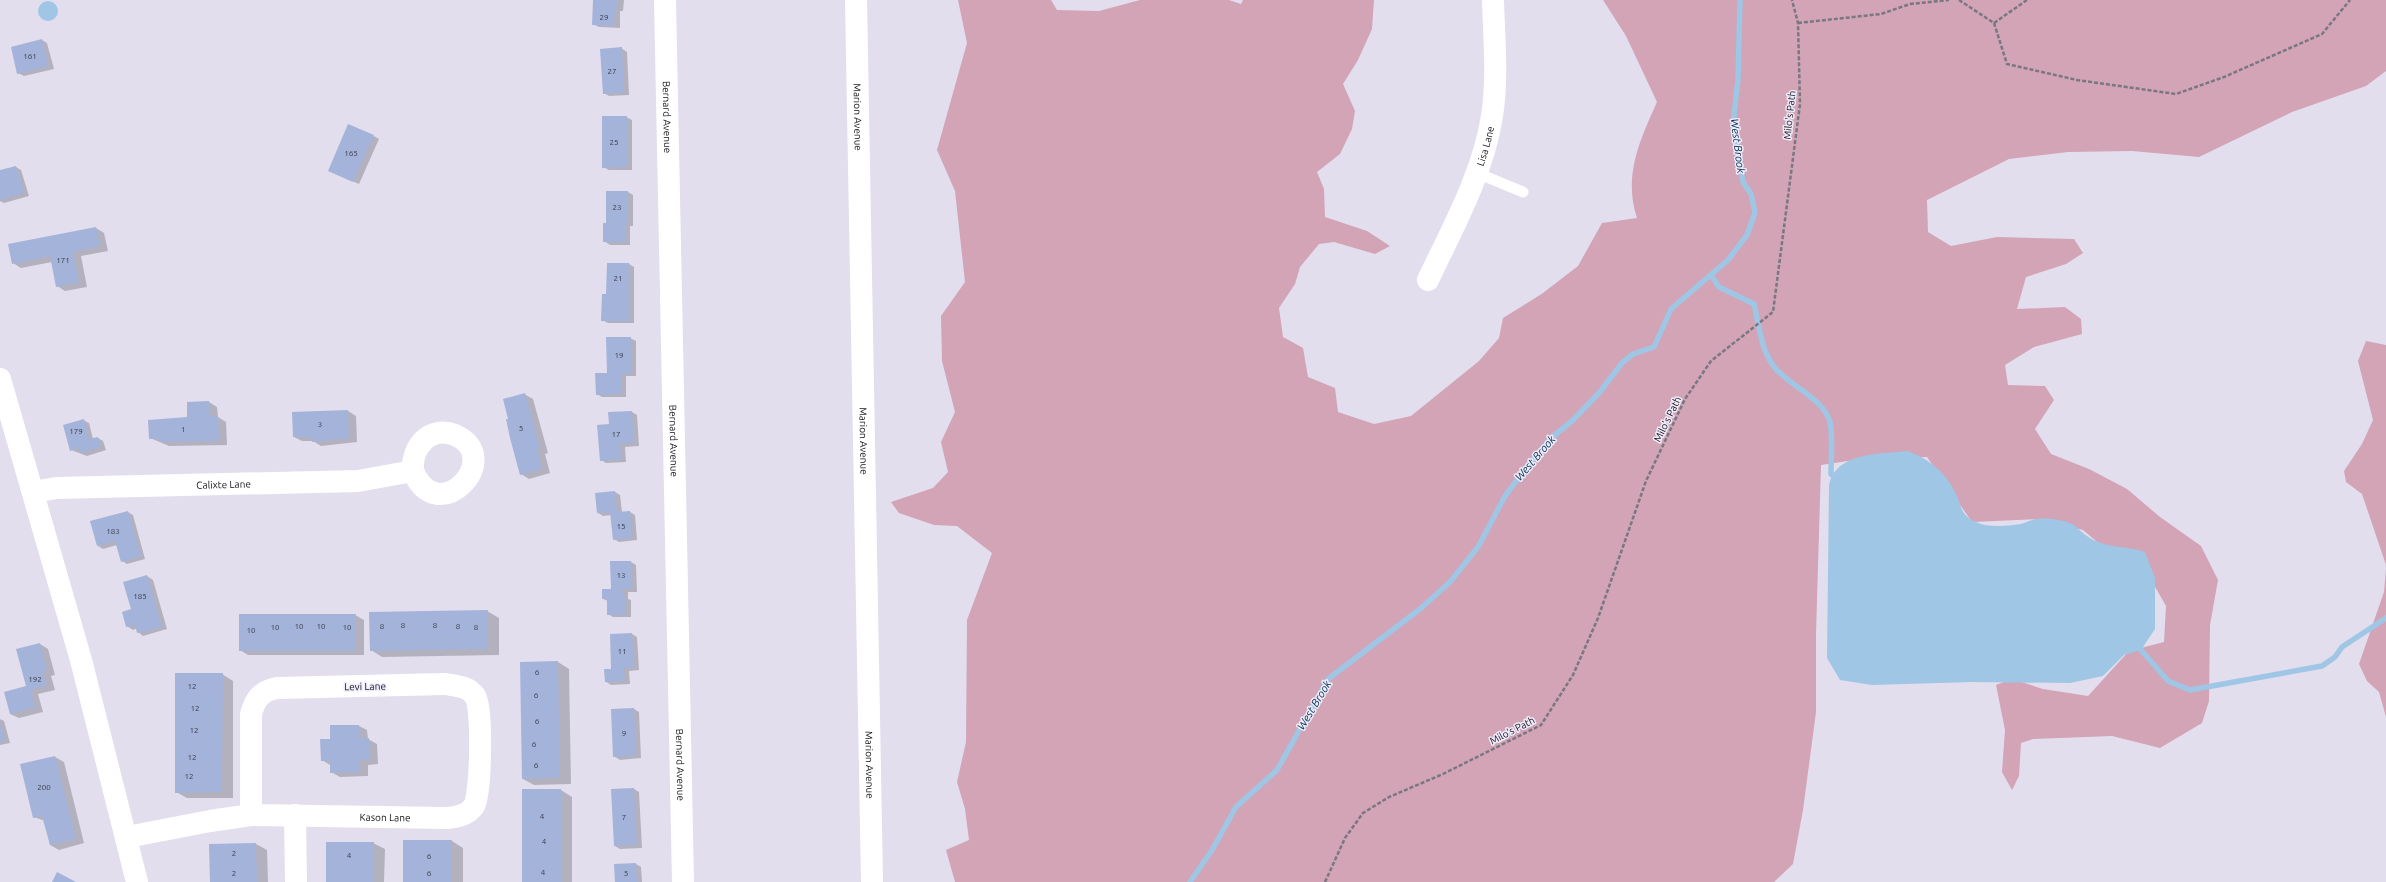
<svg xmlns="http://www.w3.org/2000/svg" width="2386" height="882" font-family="Ubuntu,sans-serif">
  <rect width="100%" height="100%" fill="#e2deee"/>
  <g fill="#d2a4b5">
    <path d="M958 0H1051L1057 10 1099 11 1140 0H1229L1241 4 1243 0H1374L1372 29 1358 60 1343 84 1355 111 1352 129 1340 154 1317 172 1324 189 1325 217 1367 231 1390 246 1375 254 1334 242 1319 244 1300 267 1295 284 1279 308 1283 337 1303 348 1308 377 1335 388 1338 412 1374 424 1411 416 1479 361 1499 338 1503 318 1543 293 1578 266 1602 223 1637 218C1623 176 1640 140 1657 102L1626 36 1603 0H2386V71L2366 86 2292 112 2199 157 2132 151 2068 152 2009 159 1927 200 1928 232 1951 246 1997 237 2074 239 2083 253 2066 264 2026 277 2017 309 2065 307 2081 319 2082 334 2034 347 2005 365 2008 385 2045 386 2054 400 2035 429 2051 454 2089 469 2127 489 2160 517 2201 546 2218 580 2210 625 2209 701 2202 723 2160 748 2112 736 2033 739 2021 743 2019 776 2012 790 2002 772 2005 730 1996 685 2012 679 2043 689 2088 696 2129 651 2164 642 2166 606 2142 564 2109 552 2083 530 2041 519 1972 522 1927 457 1861 459 1821 465 1816 634V712L1803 810 1793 864 1774 882H955L946 850 969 840 965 809 957 782 966 742 967 620 992 553 957 526 934 525 899 513 891 502 933 488 948 472 941 442 955 412 942 361 941 316 965 282 955 191 937 150 967 43Z"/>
    <path d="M2366 341 2386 345V565L2362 494 2346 482 2344 471 2362 444 2373 420 2358 361Z"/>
    <path d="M2386 569V717L2379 692 2367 681 2359 664 2384 592Z"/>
  </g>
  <g fill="#9fc6e4">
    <circle cx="48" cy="11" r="10"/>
    <path d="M1907 451C1929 459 1946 472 1956 494 1962 506 1960 515 1976 522 1988 528 2007 526 2021 524 2026 523 2032 519 2038 519 2045 518 2053 519 2059 520 2080 524 2075 529 2090 538 2106 548 2127 546 2145 552L2155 578V629L2141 650 2124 655 2103 676 2070 683 1972 682 1872 685 1840 680 1827 658 1829 486C1835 452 1880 454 1907 451Z"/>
  </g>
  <g fill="#0003">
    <path d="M594 0H624L623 11H620V28L599 27 593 24Z"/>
    <path d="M42 40 47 43 54 69 24 76 18 73Z"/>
    <path d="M621 48 627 52 629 95 609 96 604 93Z"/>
    <path d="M626 117 632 120V170H609L603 167Z"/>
    <path d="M374 136 379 139 359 184 329 171Z"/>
    <path d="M16 167 21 170 29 196 4 203 0 201V171Z"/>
    <path d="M628 192 633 195V226H630V245H610L604 241 607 224Z"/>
    <path d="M96 228 104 233 108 251 81 256 87 287 65 291 57 286 52 262 21 268 13 263Z"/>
    <path d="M608 264H629L634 267V323H608L602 320 607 295Z"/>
    <path d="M630 338 636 341V376H626V397H602L597 394Z"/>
    <path d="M524 394 533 399 548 453 545 454 550 473 529 479 521 474 510 419Z"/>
    <path d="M209 402 217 407 218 417 226 422 227 445 169 446 150 438 188 418Z"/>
    <path d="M348 411 356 416 357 442 321 446 313 441H302L294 437Z"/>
    <path d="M632 412 637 415 639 446 625 447 626 462 606 463 601 460 610 425Z"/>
    <path d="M83 420 89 423 93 439 98 438 103 441 106 450 87 456 71 450Z"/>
    <path d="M615 492 620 495 622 512H630L635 515 637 540 619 542 614 539 612 515 603 516 598 513Z"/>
    <path d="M128 512 133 515 145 559 127 564 122 561 117 545 103 549 98 546Z"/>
    <path d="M631 562 636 565 637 592H628V599L631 600V617H613L608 614V601L603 599Z"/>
    <path d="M147 576 153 580 167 629 143 636 138 632 137 628 133 630 127 626 132 610Z"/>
    <path d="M487 611 499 618V655L382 657 371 650Z"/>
    <path d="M355 615 364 620V655H248L240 650Z"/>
    <path d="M632 634 637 637 639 670 629 671 630 684 611 685 605 681Z"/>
    <path d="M40 644 48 649 55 675 51 676 55 690 38 694 43 712 19 718 10 714 27 687Z"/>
    <path d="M558 662 569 669 571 784 534 785 523 779Z"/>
    <path d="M222 674 233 681V798H187L176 792Z"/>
    <path d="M634 709 639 712 641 758 620 760 614 756Z"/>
    <path d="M0 719 4 721 10 743 0 745Z"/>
    <path d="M359 726 367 730 368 739 377 744 378 764 368 765V776L340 777 331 772 330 765 322 760Z"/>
    <path d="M55 757 64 762 84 843 59 850 50 845 45 821 34 817Z"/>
    <path d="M634 789 639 792 642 848 620 849 615 846Z"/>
    <path d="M561 790 572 797V882H523Z"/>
    <path d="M452 841 463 848V882H404Z"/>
    <path d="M373 843 385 849 384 882H327Z"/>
    <path d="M256 844 267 850 268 882H211L210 845Z"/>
    <path d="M636 864 641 867 642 882H616Z"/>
  </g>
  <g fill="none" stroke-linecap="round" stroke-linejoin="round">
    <g stroke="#9fc6e4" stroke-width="5.5">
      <path d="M1711 275 1719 287 1754 304C1759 326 1761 351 1775 368 1790 386 1823 398 1830 422 1833 433 1831 461 1831 474L1836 478"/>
      <path d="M2136 647 2141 650 2168 681 2190 690 2322 666 2335 657 2342 647 2386 618"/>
      <path d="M1190 882 1212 850 1236 807 1277 770 1328 679 1420 609 1450 582 1478 547 1505 496 1529 464 1551 438 1572 421 1599 393 1622 363 1633 354 1654 347 1671 309 1728 260 1747 235 1755 213 1751 194 1743 182 1733 124 1738 79 1740 0"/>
    </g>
  </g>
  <g fill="#a4b3da">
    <path d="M593 0H618V8H615L614 26 592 25Z"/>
    <path d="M42 39 49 66 17 74 11 47Z"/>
    <path d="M622 47 624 93 603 94 600 49Z"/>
    <path d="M602 116H627V167L602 168Z"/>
    <path d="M348 124 374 135 353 182 328 171Z"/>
    <path d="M16 166 24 193 0 200V170Z"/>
    <path d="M606 191H628V223H625V242H603V223H606Z"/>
    <path d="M96 227 100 246 73 252 79 282 56 287 50 256 12 264 8 244Z"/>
    <path d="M607 263H629V321H601L602 294H606Z"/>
    <path d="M606 337H631V374H621V394L596 395 595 373H607Z"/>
    <path d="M525 393 540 449 537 450 542 469 520 475 510 438 506 419H508L503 399Z"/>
    <path d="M209 401 210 416H218L219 441 160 442V439H149L148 420 187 417V402Z"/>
    <path d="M348 410 349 438 312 442V437H293L292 412Z"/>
    <path d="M632 411 634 443 620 444 621 459 600 461 597 425 609 424 608 412Z"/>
    <path d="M84 419 89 439 98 437 101 447 80 453 79 448 70 451 63 425Z"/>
    <path d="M615 491 617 512 630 511 632 538 613 540 610 512 597 513 595 493Z"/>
    <path d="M128 511 141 556 121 562 115 541 97 546 90 521Z"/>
    <path d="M610 561H631L632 589H622L623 596H625L626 615H607V599H602V589H611Z"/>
    <path d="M147 575 162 627 137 633 135 625 126 627 122 612 131 609 123 582Z"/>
    <path d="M488 610V649L370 651 369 612Z"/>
    <rect x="239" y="614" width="117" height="37"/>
    <path d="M632 633 634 668H624L625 681 605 682 604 669H611L610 634Z"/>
    <path d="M40 643 47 671 43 672 47 685 31 690 35 707 10 714 4 692 26 686 16 649Z"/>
    <path d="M558 661 560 778 522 779 520 662Z"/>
    <path d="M175 673H223L222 792 175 793Z"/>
    <path d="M634 708 636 756 613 757 611 709Z"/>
    <path d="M0 723 5 740 0 741Z"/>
    <path d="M330 725H359L360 738H369L370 760H360V772L330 773V761H321L320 739H330Z"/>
    <path d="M55 756 76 839 50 845 42 816 33 818 20 764Z"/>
    <path d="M634 788 637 845 614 846 611 789Z"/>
    <rect x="522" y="789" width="39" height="93"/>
    <rect x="403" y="840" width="49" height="42"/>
    <rect x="326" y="842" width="48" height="40"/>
    <path d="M256 843 257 882H210L209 844Z"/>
    <path d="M636 863 637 882H615L614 864Z"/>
    <path d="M57 872 76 882H52Z"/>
  </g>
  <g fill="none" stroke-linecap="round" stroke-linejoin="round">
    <g stroke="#797781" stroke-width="2.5" stroke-dasharray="4 2" stroke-linecap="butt">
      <path d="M1959 0 1994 23 2027 0"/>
      <path d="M1798 23 1881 14 1910 4 1949 0"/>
      <path d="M1994 23 2007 64 2077 80 2176 94 2224 77 2322 34 2350 0"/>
      <path d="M1325 882 1345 838 1363 813 1389 797 1443 774 1541 725 1573 675 1598 618 1646 481 1685 399 1711 361 1773 312 1800 104 1798 23 1792 0"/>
    </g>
    <path stroke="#fff" stroke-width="11" d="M1477 173 1523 192"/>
    <g stroke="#fff" stroke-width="22">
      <path id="s1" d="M665 0 683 882"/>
      <path id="s2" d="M856 0 872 882"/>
      <path id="s3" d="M1428 280C1453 227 1483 174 1492 116 1498 78 1494 38 1493 0"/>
      <path d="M0 379 81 660 137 882"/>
      <path id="s4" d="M34 492 56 488 358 481 413 471C438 531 506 457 455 435 430 425 411 447 413 471"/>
      <path d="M295 815 296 882"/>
      <path id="s5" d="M127 837 210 821 251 815 447 818C457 817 468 815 474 806 481 794 483 707 475 696 468 686 457 686 445 684L277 688C261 691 255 699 251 714V815"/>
    </g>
  </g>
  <g text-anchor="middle" stroke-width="3" stroke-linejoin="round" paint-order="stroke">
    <g font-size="8" fill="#373a48">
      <text x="604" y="20">29</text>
      <text x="30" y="59">161</text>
      <text x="612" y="74">27</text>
      <text x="614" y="145">25</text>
      <text x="351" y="156">165</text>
      <text x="617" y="210">23</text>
      <text x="63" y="263">171</text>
      <text x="618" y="281">21</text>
      <text x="619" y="358">19</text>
      <text x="320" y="427">3</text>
      <text x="521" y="431">5</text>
      <text x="183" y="432">1</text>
      <text x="76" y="434">179</text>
      <text x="616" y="437">17</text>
      <text x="621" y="529">15</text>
      <text x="113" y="534">183</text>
      <text x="621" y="578">13</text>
      <text x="140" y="599">185</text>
      <text x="403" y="628">8</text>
      <text x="435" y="628">8</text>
      <text x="299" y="629">10</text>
      <text x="321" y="629">10</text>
      <text x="382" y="629">8</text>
      <text x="458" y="629">8</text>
      <text x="275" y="630">10</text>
      <text x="347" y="630">10</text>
      <text x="476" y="630">8</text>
      <text x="251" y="633">10</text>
      <text x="622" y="654">11</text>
      <text x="537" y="675">6</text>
      <text x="35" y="682">192</text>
      <text x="192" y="689">12</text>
      <text x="536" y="698">6</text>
      <text x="195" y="711">12</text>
      <text x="537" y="724">6</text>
      <text x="194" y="733">12</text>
      <text x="624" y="736">9</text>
      <text x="534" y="747">6</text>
      <text x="192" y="760">12</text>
      <text x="536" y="768">6</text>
      <text x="189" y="779">12</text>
      <text x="44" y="790">200</text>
      <text x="542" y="819">4</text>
      <text x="624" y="820">7</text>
      <text x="544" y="844">4</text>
      <text x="234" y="856">2</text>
      <text x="349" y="858">4</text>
      <text x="429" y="859">6</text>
      <text x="543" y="875">4</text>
      <text x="234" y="876">2</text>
      <text x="429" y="876">6</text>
      <text x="626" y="876">5</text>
    </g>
    <g font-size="10" fill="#131217" stroke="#efebfb">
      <text transform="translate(1789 115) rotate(-84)" y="4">Milo's Path</text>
      <text dy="4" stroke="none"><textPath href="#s1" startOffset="117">Bernard Avenue</textPath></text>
      <text dy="4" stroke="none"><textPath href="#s2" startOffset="117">Marion Avenue</textPath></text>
      <text dy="4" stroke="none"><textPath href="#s3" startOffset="146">Lisa Lane</textPath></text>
      <text transform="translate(1667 419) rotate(-64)" y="4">Milo's Path</text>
      <text dy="4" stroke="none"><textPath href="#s1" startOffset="441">Bernard Avenue</textPath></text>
      <text dy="4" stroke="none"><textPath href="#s2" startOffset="441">Marion Avenue</textPath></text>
      <text dy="4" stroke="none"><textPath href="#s4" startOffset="190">Calixte Lane</textPath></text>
      <text transform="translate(365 686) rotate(-1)" y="4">Levi Lane</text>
      <text transform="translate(1512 730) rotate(-27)" y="4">Milo's Path</text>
      <text dy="4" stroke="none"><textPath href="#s1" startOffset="765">Bernard Avenue</textPath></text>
      <text dy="4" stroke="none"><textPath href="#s2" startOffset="765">Marion Avenue</textPath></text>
      <text dy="4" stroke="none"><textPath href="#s5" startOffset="260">Kason Lane</textPath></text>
    </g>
    <g font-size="11" font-style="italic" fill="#00324e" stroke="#efebfb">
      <text transform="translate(1738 146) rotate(83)" y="4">West Brook</text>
      <text transform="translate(1535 458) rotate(-49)" y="4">West Brook</text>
      <text transform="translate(1314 705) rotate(-59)" y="4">West Brook</text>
    </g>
  </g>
</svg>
